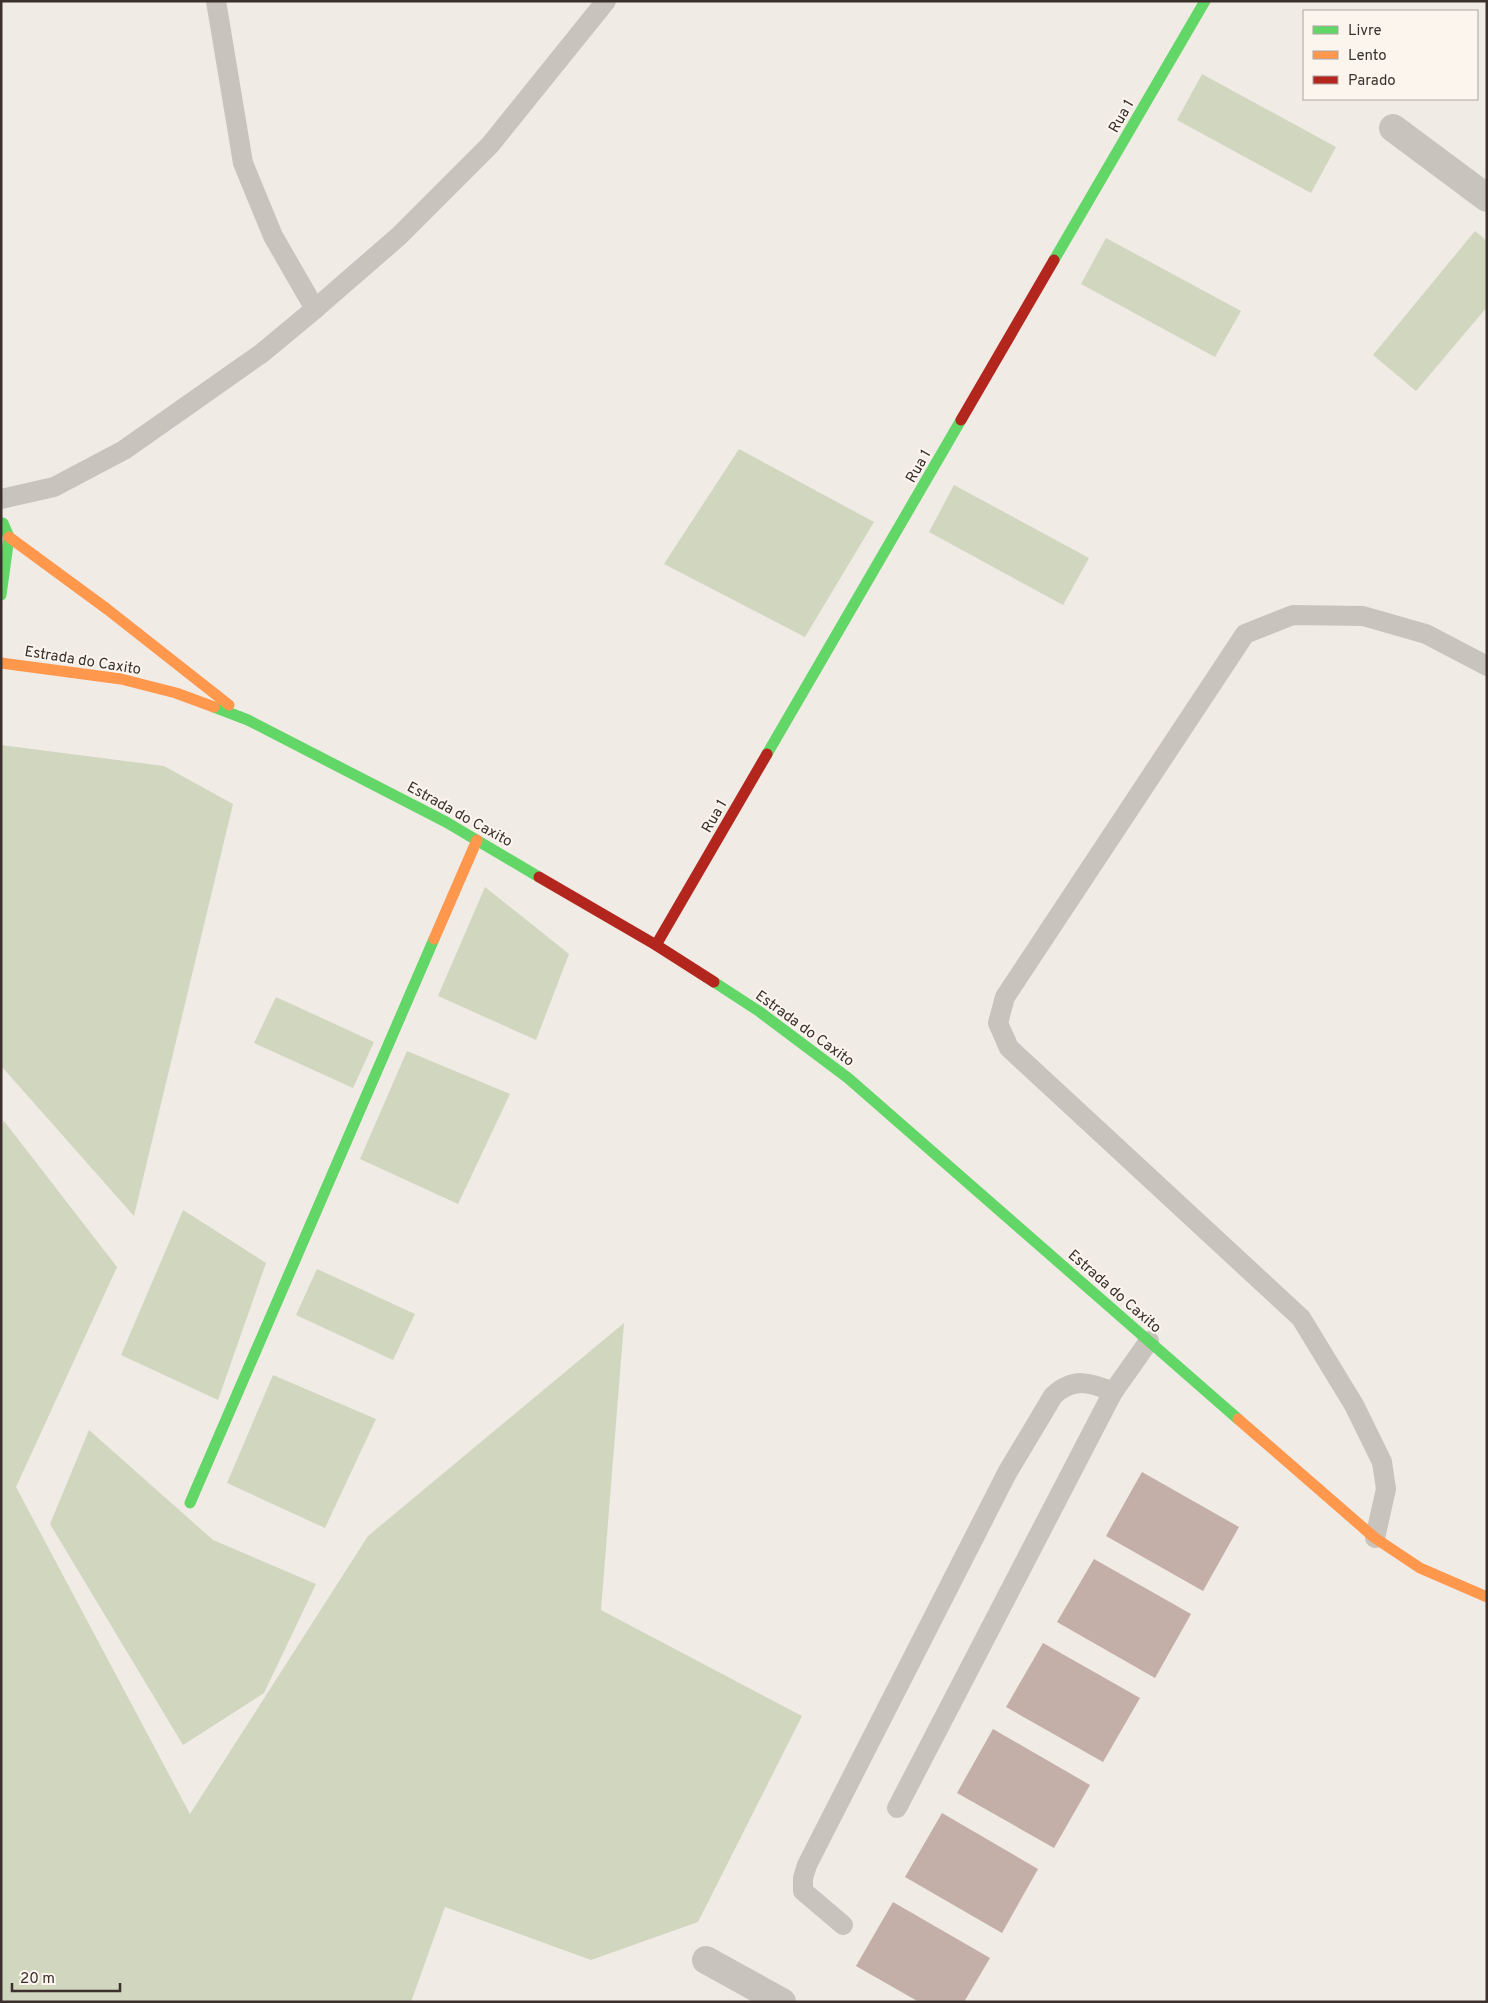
<svg xmlns="http://www.w3.org/2000/svg" width="1488" height="2003" font-family="Overpass,sans-serif">
  <rect width="100%" height="100%" fill="#f0ebe5"/>
  <g fill="#d1d6bf">
    <path d="M1202 74 1336 147 1311 193 1177 120Z"/>
    <path d="M1475 231 1487 241V307L1416 391 1373 355Z"/>
    <path d="M1106 238 1241 311 1215 357 1081 284Z"/>
    <path d="M739 449 874 522 805 637 664 564Z"/>
    <path d="M954 485 1089 558 1063 605 929 532Z"/>
    <path d="M1 745 164 766 233 804 134 1216 3 1068 1 1070Z"/>
    <path d="M485 887 569 954 536 1040 438 996Z"/>
    <path d="M276 997 374 1042 353 1088 254 1043Z"/>
    <path d="M407 1051 510 1094 458 1204 360 1159Z"/>
    <path d="M4 1121 117 1267 16 1487 190 1814 368 1536 624 1323 601 1610 802 1716 698 1922 591 1960 445 1907 411 2002H1V1127Z"/>
    <path d="M183 1210 266 1263 218 1400 121 1355Z"/>
    <path d="M317 1269 415 1314 393 1360 296 1315Z"/>
    <path d="M273 1375 376 1419 325 1528 227 1483Z"/>
    <path d="M89 1430 213 1540 316 1584 264 1693 183 1745 50 1524Z"/>
  </g>
  <g fill="#c3afa7">
    <path d="M1142 1472 1239 1527 1203 1591 1106 1536Z"/>
    <path d="M1094 1559 1191 1614 1155 1678 1057 1622Z"/>
    <path d="M1043 1643 1140 1698 1103 1762 1006 1707Z"/>
    <path d="M993 1729 1090 1785 1054 1848 957 1793Z"/>
    <path d="M942 1813 1038 1869 1002 1933 905 1877Z"/>
    <path d="M893 1902 990 1958 964 2002H919L856 1966Z"/>
  </g>
  <g fill="none" stroke-linecap="round" stroke-linejoin="round">
    <g stroke="#c9c3be" stroke-width="20">
      <path d="M216 1 243 163 273 236 315 309"/>
      <path d="M1 499 54 487 124 450 262 353 315 309 399 236 490 145 606 1"/>
      <path d="M1375 1538 1386 1489 1382 1462 1354 1405 1301 1318 1009 1048 998 1023 1005 997 1245 634 1293 615 1363 616 1426 634 1487 666"/>
      <path d="M897 1808 1113 1392 1149 1341"/>
      <path d="M843 1925 803 1891V1878L807 1865 1007 1473 1053 1396C1073 1377 1090 1382 1113 1392"/>
    </g>
    <g stroke="#c9c3be" stroke-width="28">
      <path d="M1393 128 1487 198"/>
      <path d="M706 1960 782 2002"/>
    </g>
    <g stroke="#63d668" stroke-width="11">
      <path d="M1054 260 1205 1"/>
      <path d="M1 595 9 537 3 523"/>
      <path d="M214 707 248 720 446 822 539 877"/>
      <path d="M767 754 961 420"/>
      <path d="M714 982 760 1012 848 1078 1238 1419"/>
      <path d="M190 1503 434 939"/>
    </g>
    <g stroke="#ff974d" stroke-width="11">
      <path d="M9 537 107 609 229 705"/>
      <path d="M1 663 121 679 176 693 214 707"/>
      <path d="M434 939 477 840"/>
      <path d="M1238 1419 1375 1538 1420 1568 1487 1597"/>
    </g>
    <g stroke="#b3261e" stroke-width="11">
      <path d="M961 420 1054 260"/>
      <path d="M539 877 656 945 714 982"/>
      <path d="M656 945 767 754"/>
    </g>
  </g>
  <g text-anchor="middle" stroke-width="4" stroke-linejoin="round" paint-order="stroke">
    <g font-size="15" fill="#3b302b" stroke="#fbf5ee">
      <text transform="translate(1121 116) rotate(-60)" y="5">Rua 1</text>
      <text transform="translate(918 466) rotate(-60)" y="5">Rua 1</text>
      <text transform="translate(83 660) rotate(9)" y="5">Estrada do Caxito</text>
      <text transform="translate(460 814) rotate(29)" y="5">Estrada do Caxito</text>
      <text transform="translate(714 816) rotate(-60)" y="5">Rua 1</text>
      <text transform="translate(805 1028) rotate(36)" y="5">Estrada do Caxito</text>
      <text transform="translate(1115 1291) rotate(41)" y="5">Estrada do Caxito</text>
    </g>
  </g>
  <rect width="1488" height="2003" fill="none" stroke="#3b302b" stroke-width="5"/>
  <rect x="1303" y="10" width="175" height="90" fill="#fbf5ee" stroke="#aea6a0"/>
  <rect x="1313" y="26" width="25" height="8" fill="#63d668" stroke="#aea6a0"/>
  <text x="1348" y="35" font-size="15" fill="#3b302b">Livre</text>
  <rect x="1313" y="51" width="25" height="8" fill="#ff974d" stroke="#aea6a0"/>
  <text x="1348" y="60" font-size="15" fill="#3b302b">Lento</text>
  <rect x="1313" y="76" width="25" height="8" fill="#b3261e" stroke="#aea6a0"/>
  <text x="1348" y="85" font-size="15" fill="#3b302b">Parado</text>
  <path d="M12 1983v8h108v-8" fill="none" stroke="#3b302b" stroke-width="2.5"/>
  <text x="20" y="1983" font-size="15" fill="#3b302b" stroke="#fbf5ee" stroke-width="4" paint-order="stroke">20 m</text>
</svg>
